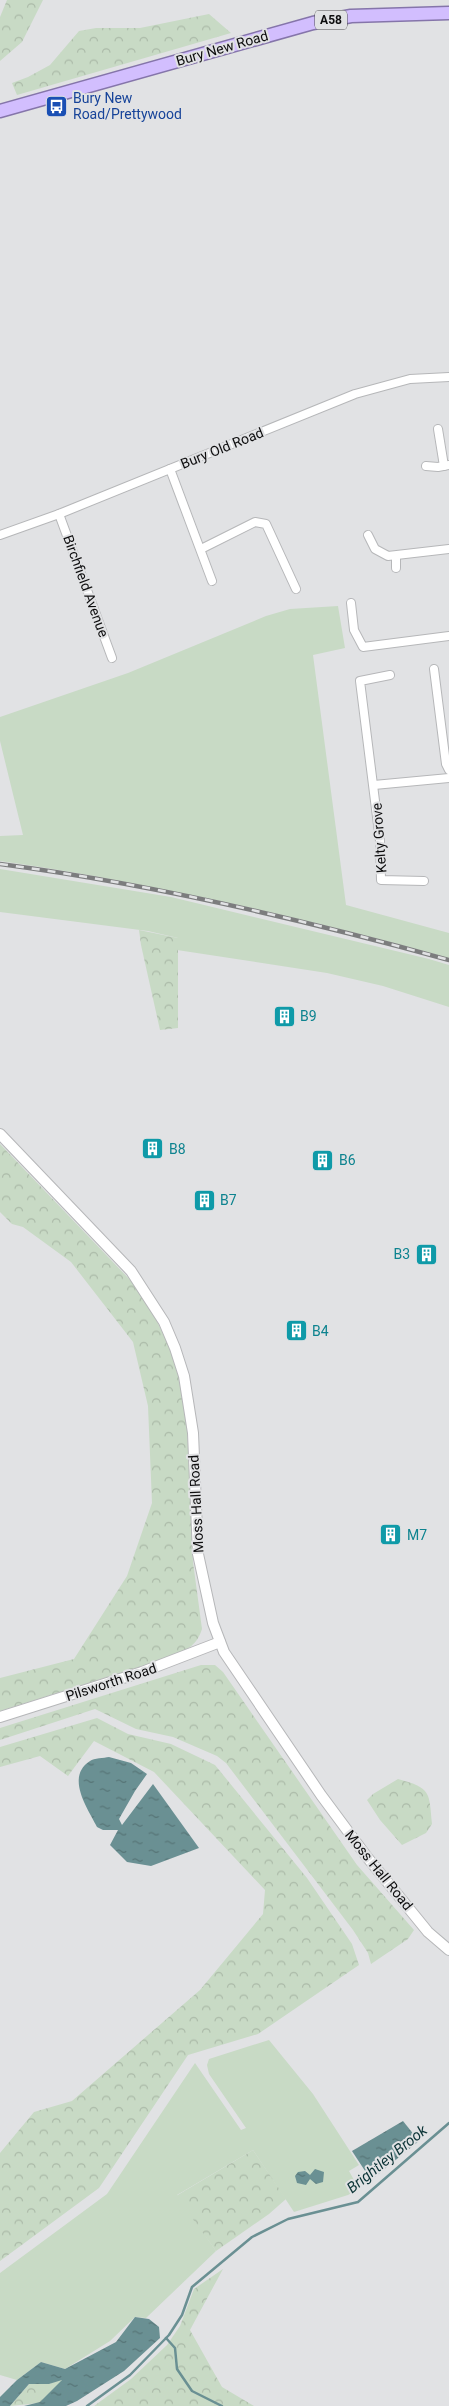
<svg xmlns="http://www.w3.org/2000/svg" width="449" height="2406" font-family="Roboto,sans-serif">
  <defs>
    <pattern id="forest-crowns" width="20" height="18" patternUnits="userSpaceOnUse" patternTransform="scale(1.25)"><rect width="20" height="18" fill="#c8dac5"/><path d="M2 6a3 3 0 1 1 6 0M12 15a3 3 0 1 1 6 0" fill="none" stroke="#abbaa8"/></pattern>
    <pattern id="water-ripples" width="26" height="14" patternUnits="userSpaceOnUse" patternTransform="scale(1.25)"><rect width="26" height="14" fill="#6a9093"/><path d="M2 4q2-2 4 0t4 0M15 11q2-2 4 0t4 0" fill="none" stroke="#567476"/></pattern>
  </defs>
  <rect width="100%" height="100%" fill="#e1e2e4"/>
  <g fill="#c8dac5">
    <path d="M338 606 345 648 313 655 346 905 449 933V958C301 917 152 883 0 861V836L23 835 0 741V717L128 673 266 616 290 609Z"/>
    <path d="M0 869 171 897 429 959 449 965V1007L383 986 327 973 177 950 178 938 148 931 0 912Z"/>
    <path d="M269 2040 313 2094 359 2165 349 2171 359 2189 348 2195 294 2212 253 2150 177 2195 216 2251 146 2318 135 2317 110 2341 65 2369 41 2362 17 2380 0 2375V2273L107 2194 195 2063 241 2130 246 2128 209 2074 207 2065 209 2059Z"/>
  </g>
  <g fill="url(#forest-crowns)">
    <path d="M7 0H43L22 42 0 61V17Z"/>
    <path d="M209 14 231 33 17 95 12 83 28 77 50 65 79 31 96 28H140Z"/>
    <path d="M139 930 178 938V1028L160 1030 141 945Z"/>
    <path d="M0 1144 134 1284 152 1311 164 1336 176 1362 183 1390 187 1426 193 1562 202 1629C197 1645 188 1649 174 1656L0 1711V1678L74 1659 127 1576 152 1503 148 1406 133 1342 71 1262 23 1227 12 1224 0 1212Z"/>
    <path d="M201 1665H215L223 1672 357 1865 414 1930 408 1939 371 1964 368 1953 353 1930 226 1763 217 1756 173 1737 136 1729 95 1709 0 1740V1728Z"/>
    <path d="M97 1718 128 1734 171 1744 215 1765 307 1878 352 1944 359 1965 258 2034 188 2055 99 2188 0 2261V2153L34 2112 72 2101 200 1990 263 1914 265 1890 154 1772 94 1741 68 1776 40 1756 0 1767V1747Z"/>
    <path d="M398 1779C432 1788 429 1793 432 1824L426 1833 402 1845 380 1820 367 1800 373 1794Z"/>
    <path d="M253 2150 286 2199 269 2214 216 2251 176 2196Z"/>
    <path d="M223 2269 190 2330 222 2387 254 2406H94L131 2379 167 2345 180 2326 194 2289Z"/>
    <path d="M59 2380H63L40 2403 10 2406 29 2384H49Z"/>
  </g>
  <g fill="url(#water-ripples)">
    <path d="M109 1757 131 1763 147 1774 135 1791 119 1819 122 1825 153 1784 199 1848 151 1866 127 1862 110 1845 118 1830H103L97 1827C88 1809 65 1777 90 1761 94 1758 104 1758 109 1757Z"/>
    <path d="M403 2121 419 2141 371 2180 352 2151Z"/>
    <path d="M315 2169 324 2172 323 2182 316 2184 310 2179 306 2185 297 2183 295 2176 298 2172 305 2171 310 2175Z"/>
    <path d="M135 2317 149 2319 159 2327 160 2338 124 2371 77 2401 66 2406H24L40 2402 62 2380 49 2384H29L10 2406H0V2397L17 2380 41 2362 65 2369 116 2342Z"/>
  </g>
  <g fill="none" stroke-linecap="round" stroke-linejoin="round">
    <g stroke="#6a9093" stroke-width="2.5">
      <path d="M166 2338 175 2348 177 2369 192 2391 222 2406"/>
      <path d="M87 2406 130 2375 169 2335 182 2315 192 2287 252 2237 288 2219 358 2202 449 2123"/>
    </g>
    <defs>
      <g id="minor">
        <path d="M438 429 444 466"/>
        <path d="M426 466 438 467 449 465"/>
        <path d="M170 469 212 581"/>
        <path d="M59 514 112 658"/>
        <path d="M0 535 59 514 355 394 410 379 449 377"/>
        <path d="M368 535 375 549 388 556 449 549"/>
        <path d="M201 549 255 522 266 524 296 589"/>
        <path d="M396 556V568"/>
        <path d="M351 603 354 630 363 647 449 636"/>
        <path d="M434 669 446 764 449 770"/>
        <path d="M390 675 360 681 380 841 381 880 424 881"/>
        <path d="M374 785 449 778"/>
      </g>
      <g id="tertiary">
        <path d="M0 1134 131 1271 164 1322 175 1348 184 1376 193 1433 198 1554 213 1623 224 1652 321 1795 367 1857 428 1932 449 1950"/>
        <path d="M0 1717 142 1672 220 1642"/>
      </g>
      <path id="trunk" d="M0 111 313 23 351 16 449 13"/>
    </defs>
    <use href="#minor" stroke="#b6b7b9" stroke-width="10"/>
    <use href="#tertiary" stroke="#b6b7b9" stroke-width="12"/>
    <use href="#trunk" stroke="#8575aa" stroke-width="15"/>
    <use href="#minor" stroke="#fff" stroke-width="8"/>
    <use href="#tertiary" stroke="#fff" stroke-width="10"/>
    <use href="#trunk" stroke="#d2befe" stroke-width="12"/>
    <defs>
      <path id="rail" d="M0 864C152 884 301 919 449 960"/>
    </defs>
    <use href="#rail" stroke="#7c7d7e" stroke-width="4.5"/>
    <use href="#rail" stroke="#e1e2e4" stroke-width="2.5" stroke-dasharray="8" stroke-linecap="butt"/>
  </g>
  <defs>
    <symbol id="bus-square" viewBox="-11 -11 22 22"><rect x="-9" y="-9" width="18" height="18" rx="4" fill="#1a4fb4" stroke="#e1e2e4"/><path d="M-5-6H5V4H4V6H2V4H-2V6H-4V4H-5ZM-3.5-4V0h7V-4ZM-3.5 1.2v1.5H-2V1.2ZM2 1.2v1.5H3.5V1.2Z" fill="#fff"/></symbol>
    <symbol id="building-square" viewBox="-11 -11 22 22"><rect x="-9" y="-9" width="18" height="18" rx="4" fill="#0f9aa8" stroke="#e1e2e4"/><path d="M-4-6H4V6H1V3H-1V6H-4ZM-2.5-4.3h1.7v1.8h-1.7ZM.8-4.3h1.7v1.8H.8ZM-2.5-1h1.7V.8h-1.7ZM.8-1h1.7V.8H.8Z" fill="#fff"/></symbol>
  </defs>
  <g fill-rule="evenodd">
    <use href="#bus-square" x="44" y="94" width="25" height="25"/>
    <use href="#building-square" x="272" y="1004" width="25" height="25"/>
    <use href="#building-square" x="140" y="1136" width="25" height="25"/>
    <use href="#building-square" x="310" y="1148" width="25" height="25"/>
    <use href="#building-square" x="192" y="1188" width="25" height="25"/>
    <use href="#building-square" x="414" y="1242" width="25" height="25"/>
    <use href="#building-square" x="284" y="1318" width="25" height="25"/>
    <use href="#building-square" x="378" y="1522" width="25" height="25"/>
  </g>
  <g text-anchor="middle" stroke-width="4" stroke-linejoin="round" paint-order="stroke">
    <rect fill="#e1e2e4" stroke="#4d4d4e" stroke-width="1" x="315" y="10.5" width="32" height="19" rx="4"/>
    <g font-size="12" font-weight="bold" fill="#0d0d0e">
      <text x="331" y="24">A58</text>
    </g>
    <g font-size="14" fill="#0d0d0e" stroke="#e1e2e4">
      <text transform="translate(222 48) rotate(-16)" y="5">Bury New Road</text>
      <text transform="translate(222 448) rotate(-22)" y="5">Bury Old Road</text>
      <text transform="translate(86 586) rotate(70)" y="5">Birchfield Avenue</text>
      <text transform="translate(379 838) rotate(-94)" y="5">Kelty Grove</text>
      <text transform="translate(196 1504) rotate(-93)" y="5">Moss Hall Road</text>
      <text transform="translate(111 1682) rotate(-18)" y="5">Pilsworth Road</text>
      <text transform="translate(379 1870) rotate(51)" y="5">Moss Hall Road</text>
    </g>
    <g font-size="14" fill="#164399" stroke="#e1e2e4" text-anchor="start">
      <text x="73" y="103">Bury New<tspan x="73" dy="16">Road/Prettywood</tspan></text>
    </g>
    <g font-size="14" fill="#0d838f" stroke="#e1e2e4" text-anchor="start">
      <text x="300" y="1021">B9</text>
      <text x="169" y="1154">B8</text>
      <text x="339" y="1165">B6</text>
      <text x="220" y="1205">B7</text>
      <text x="410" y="1259" text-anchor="end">B3</text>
      <text x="312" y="1336">B4</text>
      <text x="407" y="1540">M7</text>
    </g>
    <g font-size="15" font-style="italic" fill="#0b3336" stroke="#e1e2e4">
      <text transform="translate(387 2159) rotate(-39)" y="5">Brightley Brook</text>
    </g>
  </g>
</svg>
